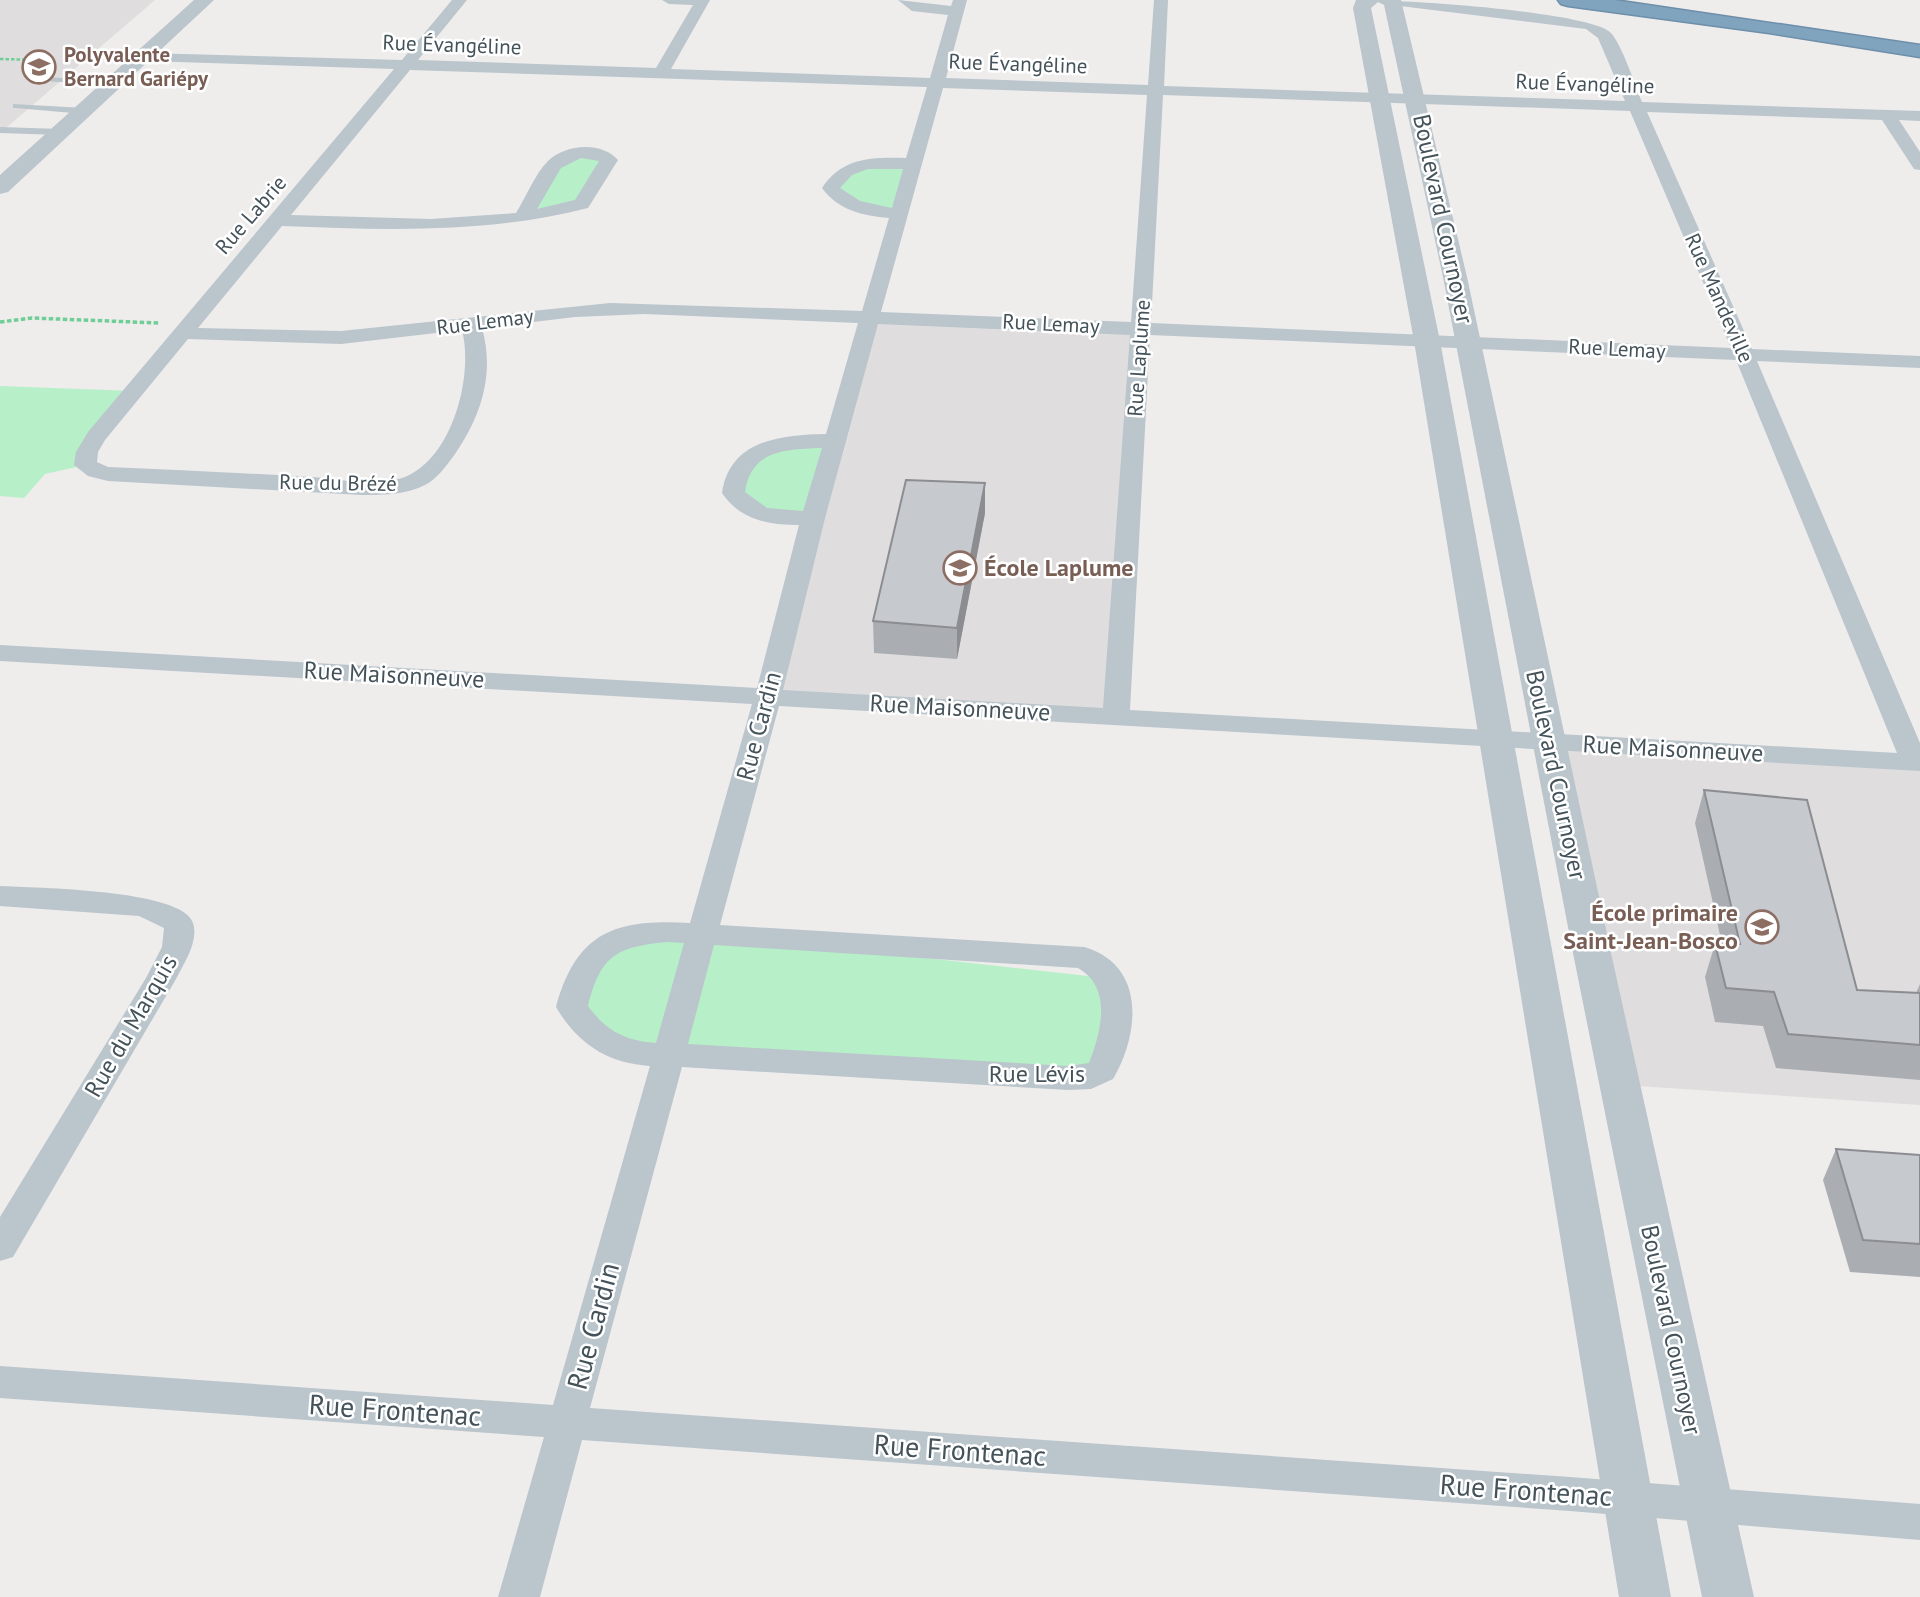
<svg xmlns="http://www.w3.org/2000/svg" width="1920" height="1597" font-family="'PT Sans',sans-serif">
  <rect width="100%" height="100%" fill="#efecec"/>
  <g fill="#e0ddde">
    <path d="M0 0H155L0 133Z"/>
    <path d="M875 320 1132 330 1108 712 769 694Z"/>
    <path d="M1565 751 1920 769V1105L1637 1086Z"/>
  </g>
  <g fill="#b7f0c8">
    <path d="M577 154 605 161 580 203 527 215 556 165Z"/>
    <path d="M907 165 891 213 842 200 834 182 849 170Z"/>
    <path d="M0 386 134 391 81 466 45 474 24 498 0 496Z"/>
    <path d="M829 441 809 516 785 514 741 500 751 458Z"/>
    <path d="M702 933 1088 976 1101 983 1109 1029 1097 1070 603 1043 577 982 600 951Z"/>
  </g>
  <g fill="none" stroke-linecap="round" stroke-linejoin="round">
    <defs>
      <path id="motorway" d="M1558 0H1614L1920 45V57L1769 33 1568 6 1561 4Z"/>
    </defs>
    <use href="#motorway" stroke="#6d8fa9" stroke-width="3"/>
    <path stroke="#6ece96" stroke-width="2.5" stroke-dasharray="3.5 2" stroke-linecap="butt" d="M0 59 43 60"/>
    <path stroke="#6ece96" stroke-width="3.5" stroke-dasharray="4.5 2.5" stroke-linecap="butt" d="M0 322 32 318 159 323"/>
    <g fill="#bac5cc" fill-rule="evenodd">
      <path d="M47 77 93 80 113 89 109 91 92 84 44 81 43 79Z"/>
      <path d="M13 104 84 108 88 111 84 114 16 108H13Z"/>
      <path d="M0 127 60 129 64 132 60 135 0 133Z"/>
    </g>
    <g fill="#bac5cc" fill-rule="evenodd">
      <path d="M452 0H467L418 60 656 68 693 5 669 4 662 0H710L671 69 930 78 948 15 912 11 898 0 951 6 953 0H967L946 78 1148 85 1154 0H1168L1164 86 1625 101 1598 38 1586 29 1392 5 1385 1C1413 0 1594 13 1611 33 1622 45 1635 85 1642 102L1920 111V121L1899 120 1920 152V170L1914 169 1882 120 1647 112 1752 349 1920 356V368L1757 361 1920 743V771L779 706 720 925 1084 947C1146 965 1140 1033 1113 1079L1091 1089 1068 1090 682 1067 590 1408 1570 1477 1920 1504V1540L1570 1511 582 1440 540 1597H498L544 1437 0 1398V1366L553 1405 650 1066C607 1063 578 1044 556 1007 577 931 616 919 690 923L752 704 0 661V645L757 688 799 525C769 525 740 520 722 493 730 440 780 435 826 434L858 323 645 314 575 317 482 328C495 374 481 416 455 454 446 466 438 478 425 485 406 495 382 495 362 495L108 481 88 476 74 465 76 452 88 432 394 69 115 60 107 55 109 52 402 60ZM410 70 927 87 906 158C873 157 842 157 822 188 838 210 863 216 889 218L862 311 610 303 341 331 198 328 282 226C386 230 487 234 588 208L618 160C602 141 565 144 548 161 535 174 526 197 516 213L431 219 291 215ZM943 88 1147 95 1131 322 881 312ZM1163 95 1630 111 1731 348 1151 323ZM581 158 599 161 575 200 537 209 561 168ZM868 169H903L892 208 860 201 840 188 852 175ZM878 324 1130 335 1103 708 783 690 825 518ZM462 330C474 376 452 461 402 478 373 487 340 479 311 477 244 473 176 470 108 467L97 462 98 452 105 440 188 339 341 344ZM1150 335 1736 360 1897 753 1130 710ZM822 448 803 511 767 508 745 492C751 450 786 449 822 448ZM667 942 684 943 656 1043C626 1041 606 1031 588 1006 601 955 616 947 667 942ZM714 945 1078 968C1113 988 1101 1032 1089 1063L1068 1066 688 1044Z"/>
      <path d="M0 886C33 888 183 889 193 923 199 941 184 963 176 979L13 1257 0 1261V1217L146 978 162 947 164 928 139 916 0 906Z"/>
    </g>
    <g fill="#bac5cc" fill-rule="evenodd">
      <path d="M194 0H214L8 192 0 194V175Z"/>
      <path d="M1356 0H1401L1467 277 1611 953 1754 1597H1702L1573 953 1443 277 1384 5 1378 2 1371 8 1440 341 1671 1597H1619L1414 341 1353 8Z"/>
    </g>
    <use href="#motorway" fill="#81a4be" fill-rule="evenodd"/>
  </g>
  <g fill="#aaaeb2">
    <path d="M985 513 957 659 874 653 873 621Z"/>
    <path d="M1704 790 1857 990 1916 993 1920 984V1080L1776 1068 1763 1026 1715 1022 1705 977 1715 944H1722L1695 823Z"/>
    <path d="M1836 1149 1920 1155V1277L1850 1272 1823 1180Z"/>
  </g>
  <path fill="#8b8d91" d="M985 483V513L957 659V628Z"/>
  <g fill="#c6cacf" stroke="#8b8d91" stroke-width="2">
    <path d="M906 480 985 483 957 628 873 621Z"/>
    <path d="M1704 790 1807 800 1857 990 1920 993V1045L1788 1034 1774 992 1726 988 1715 944H1740Z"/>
    <path d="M1836 1149 1920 1155V1244L1863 1240Z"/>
  </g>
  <defs>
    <symbol id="school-ring" viewBox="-11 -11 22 22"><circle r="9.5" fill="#fff" stroke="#8d6e63" stroke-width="1.5"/><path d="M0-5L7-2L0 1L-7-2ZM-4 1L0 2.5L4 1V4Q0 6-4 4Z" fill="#8d6e63"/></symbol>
  </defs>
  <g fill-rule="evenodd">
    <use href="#school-ring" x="20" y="48" width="38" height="38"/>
    <use href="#school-ring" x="941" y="549" width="38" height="38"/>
    <use href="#school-ring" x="1743" y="908" width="38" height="38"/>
  </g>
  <g text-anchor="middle" stroke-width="5" stroke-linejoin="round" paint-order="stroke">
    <g font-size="21" fill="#44525a" stroke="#fff">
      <text transform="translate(452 45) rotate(2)" y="7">Rue Évangéline</text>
      <text transform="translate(1018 64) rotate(2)" y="7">Rue Évangéline</text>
      <text transform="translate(1585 84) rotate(2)" y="7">Rue Évangéline</text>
      <text transform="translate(251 215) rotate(-49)" y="7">Rue Labrie</text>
      <text transform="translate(1719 298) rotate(66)" y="7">Rue Mandeville</text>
      <text transform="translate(485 322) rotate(-7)" y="7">Rue Lemay</text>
      <text transform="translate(1051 324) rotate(3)" y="7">Rue Lemay</text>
      <text transform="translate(1617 349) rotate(3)" y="7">Rue Lemay</text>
      <text transform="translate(1139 358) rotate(-86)" y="7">Rue Laplume</text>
      <text transform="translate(338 483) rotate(1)" y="7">Rue du Brézé</text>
    </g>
    <g font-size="21" font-weight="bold" fill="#785e54" stroke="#fff" text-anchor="start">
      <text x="64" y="62">Polyvalente<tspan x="64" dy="24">Bernard Gariépy</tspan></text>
    </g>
    <g font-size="24" fill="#44525a" stroke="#fff">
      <text transform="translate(1443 219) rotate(78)" y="8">Boulevard Cournoyer</text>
      <text transform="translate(394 675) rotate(3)" y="8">Rue Maisonneuve</text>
      <text transform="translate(960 708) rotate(3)" y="8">Rue Maisonneuve</text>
      <text transform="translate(759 726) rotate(-75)" y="8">Rue Cardin</text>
      <text transform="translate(1673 749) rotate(3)" y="8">Rue Maisonneuve</text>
      <text transform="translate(1556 775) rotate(78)" y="8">Boulevard Cournoyer</text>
      <text transform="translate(131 1026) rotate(-60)" y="8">Rue du Marquis</text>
      <text x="1037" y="1082">Rue Lévis</text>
      <text transform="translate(1671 1330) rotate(78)" y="8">Boulevard Cournoyer</text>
    </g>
    <g font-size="24" font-weight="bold" fill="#785e54" stroke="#fff" text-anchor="start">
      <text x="984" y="576">École Laplume</text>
      <text x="1738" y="921" text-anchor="end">École primaire<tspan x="1738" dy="28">Saint-Jean-Bosco</tspan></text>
    </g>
    <g font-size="28" fill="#44525a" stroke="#fff">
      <text transform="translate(593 1326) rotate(-75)" y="10">Rue Cardin</text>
      <text transform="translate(395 1410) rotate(4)" y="10">Rue Frontenac</text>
      <text transform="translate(960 1450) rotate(4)" y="10">Rue Frontenac</text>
      <text transform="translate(1526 1490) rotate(4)" y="10">Rue Frontenac</text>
    </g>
  </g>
</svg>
